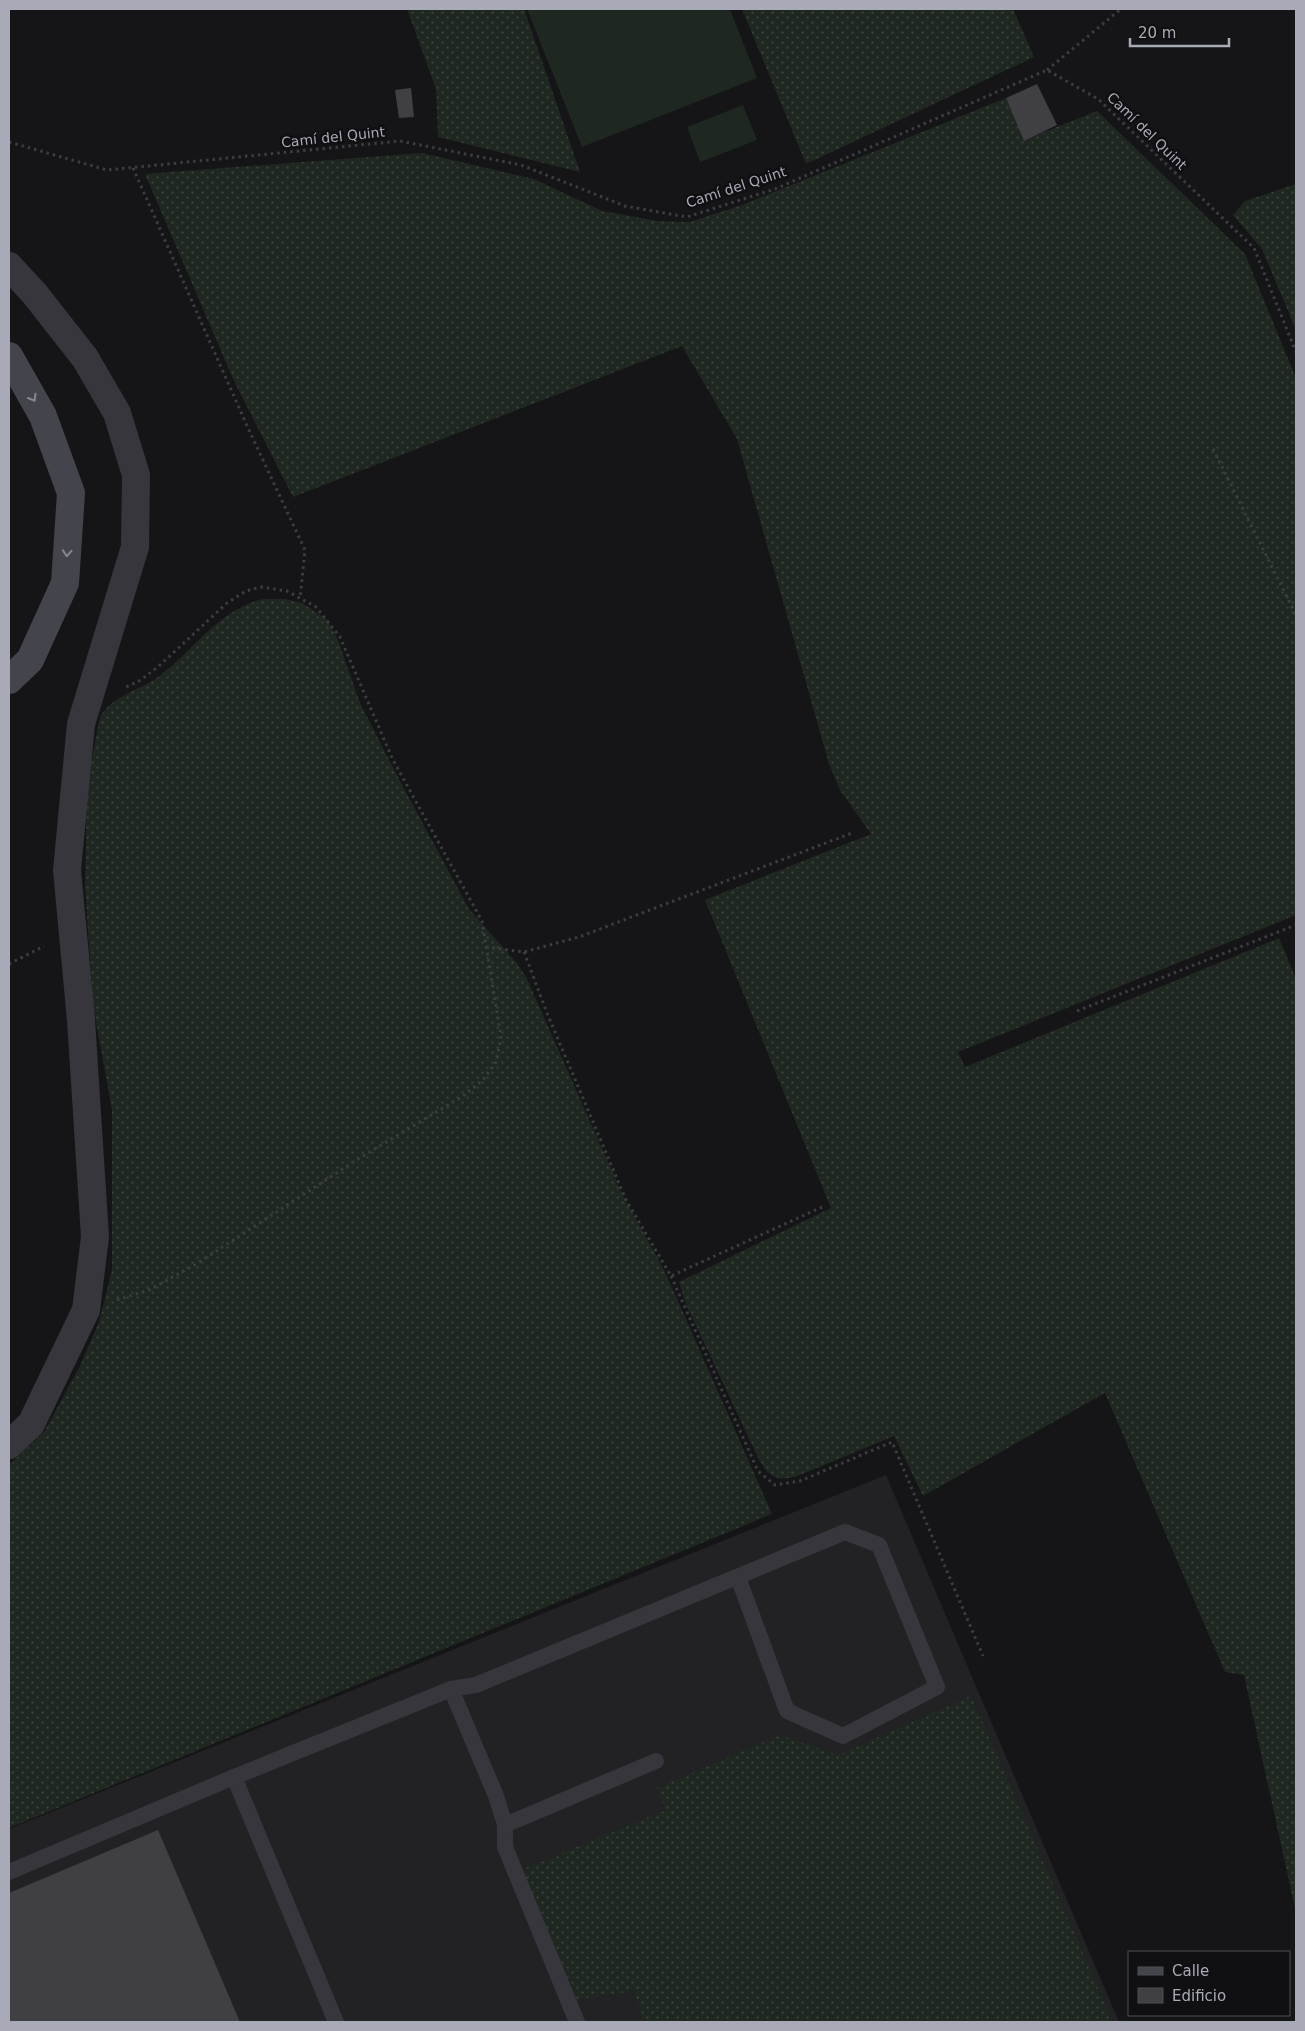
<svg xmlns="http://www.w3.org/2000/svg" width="1305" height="2031" font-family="'DejaVu Sans',sans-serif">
  <defs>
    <pattern id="grass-dots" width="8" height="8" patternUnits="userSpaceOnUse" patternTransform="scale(1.25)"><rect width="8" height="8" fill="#1f2721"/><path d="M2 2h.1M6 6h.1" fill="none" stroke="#3d443f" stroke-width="1.8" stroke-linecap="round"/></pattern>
  </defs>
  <rect width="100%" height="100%" fill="#151517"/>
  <path fill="#222124" d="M886 1475 1119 2022H9V1829Z"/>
  <g fill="url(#grass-dots)">
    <path d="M407 9H524L580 172 438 137 436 89Z"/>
    <path d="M742 9H1013L1034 57 806 164Z"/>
    <path d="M1006 98 1024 140 1097 111 1245 254 1296 378V915L958 1052 965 1067 1279 938 1296 979V1913L1244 1675 1225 1672 1105 1393 923 1496 894 1436 795 1477C775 1481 770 1477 759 1460L686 1304 679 1282 831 1208 705 900 871 834 840 790 829 764 737 439 682 346 293 497 234 381 145 174 422 153 534 179 602 211 657 221 690 222 742 205Z"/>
    <path d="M1296 184V330L1262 249 1233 215 1245 201Z"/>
    <path d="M263 599H284L302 603 328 620 339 643 360 703 401 783 469 909 517 963 527 979 623 1196 662 1266 678 1301 772 1514 9 1828V1465L44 1432 80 1366 99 1322 112 1270V1110L93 1005 85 886 87 784 100 717C113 694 143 690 162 674 195 648 220 609 263 599Z"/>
    <path d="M971 1696 1113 2022H644L634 1991 568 2001 516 1872 666 1810 657 1788 780 1735 838 1755Z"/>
  </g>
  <g fill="#1f2721">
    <path d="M527 9H730L757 78 582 147Z"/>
    <path d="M743 105 757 140 700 162 687 127Z"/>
  </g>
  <g fill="#403f44">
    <path d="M1037 84 1057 125 1024 141 1006 98Z"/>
    <path d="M411 88 414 117 399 118 395 90Z"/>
    <path d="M158 1830 240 2022H9V1893Z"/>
  </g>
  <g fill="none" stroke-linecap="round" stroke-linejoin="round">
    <g stroke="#3c3d43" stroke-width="3" stroke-dasharray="2.5 4" stroke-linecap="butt">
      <path d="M1047 70 1121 9"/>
      <path d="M9 142 107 170 400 141 521 165 625 206 687 217 775 189 1047 70 1098 99 1254 248 1296 352"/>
      <path d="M133 168 248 428 305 550 300 599"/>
      <path d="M1213 449 1296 615"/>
      <path d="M486 947 524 952 579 937 852 833"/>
      <path d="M524 952 547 1013 626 1200 671 1276 822 1207"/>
      <path d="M9 964 44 946"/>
      <path d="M1077 1011 1296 925"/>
      <path d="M671 1276 758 1471 775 1485 800 1481 892 1442 983 1656"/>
      <path d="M117 1300 149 1290 198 1263 358 1159 463 1096 483 1080 496 1062 501 1037 482 921 393 760 340 637 316 607 287 591 261 587 246 591 227 603 160 665 141 680 126 687"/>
    </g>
    <g stroke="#36363c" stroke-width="16">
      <path d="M451 1689 496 1796 505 1825V1847L577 2022"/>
      <path d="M234 1777 336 2022"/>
      <path d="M505 1825 656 1761"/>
      <path d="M9 1872 234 1777 451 1689 476 1685 845 1532 879 1545 937 1687 843 1736 787 1711 738 1577"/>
    </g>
    <path stroke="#36363c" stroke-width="28" d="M9 266 34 293 85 358 117 413 136 475 135 547 81 724 67 870 81 1020 95 1237 86 1310 31 1424 9 1445"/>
    <path stroke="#44454c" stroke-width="28" d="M9 356 43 416 71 493 65 583 30 660 9 680"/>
  </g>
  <defs><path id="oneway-chevron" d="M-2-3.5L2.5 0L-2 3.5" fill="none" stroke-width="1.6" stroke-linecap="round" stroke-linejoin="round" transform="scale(1.25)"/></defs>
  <g stroke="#858792">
    <use href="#oneway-chevron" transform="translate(33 398) rotate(60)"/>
    <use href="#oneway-chevron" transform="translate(67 553) rotate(94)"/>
  </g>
  <g text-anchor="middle" stroke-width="5" stroke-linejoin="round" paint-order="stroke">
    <g font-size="14" fill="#a8aab7" stroke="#101012">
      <text transform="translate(1147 131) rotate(44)" y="5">Camí del Quint</text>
      <text transform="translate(333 137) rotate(-6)" y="5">Camí del Quint</text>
      <text transform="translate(736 187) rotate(-18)" y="5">Camí del Quint</text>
    </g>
  </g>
  <rect width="1305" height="2031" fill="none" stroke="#a8aab7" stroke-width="20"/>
  <rect x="1128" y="1951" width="162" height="65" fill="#101012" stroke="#4d4e54"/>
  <rect x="1138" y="1967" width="25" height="8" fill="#44454c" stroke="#4d4e54"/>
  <text x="1172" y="1976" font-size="15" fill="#a8aab7">Calle</text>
  <rect x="1138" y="1988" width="25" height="15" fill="#403f44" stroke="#4d4e54"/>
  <text x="1172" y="2001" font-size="15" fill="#a8aab7">Edificio</text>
  <path d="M1130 38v8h99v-8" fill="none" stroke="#a8aab7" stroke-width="2.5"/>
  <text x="1138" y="38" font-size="15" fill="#a8aab7" stroke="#101012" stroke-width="4" paint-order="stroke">20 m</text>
</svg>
